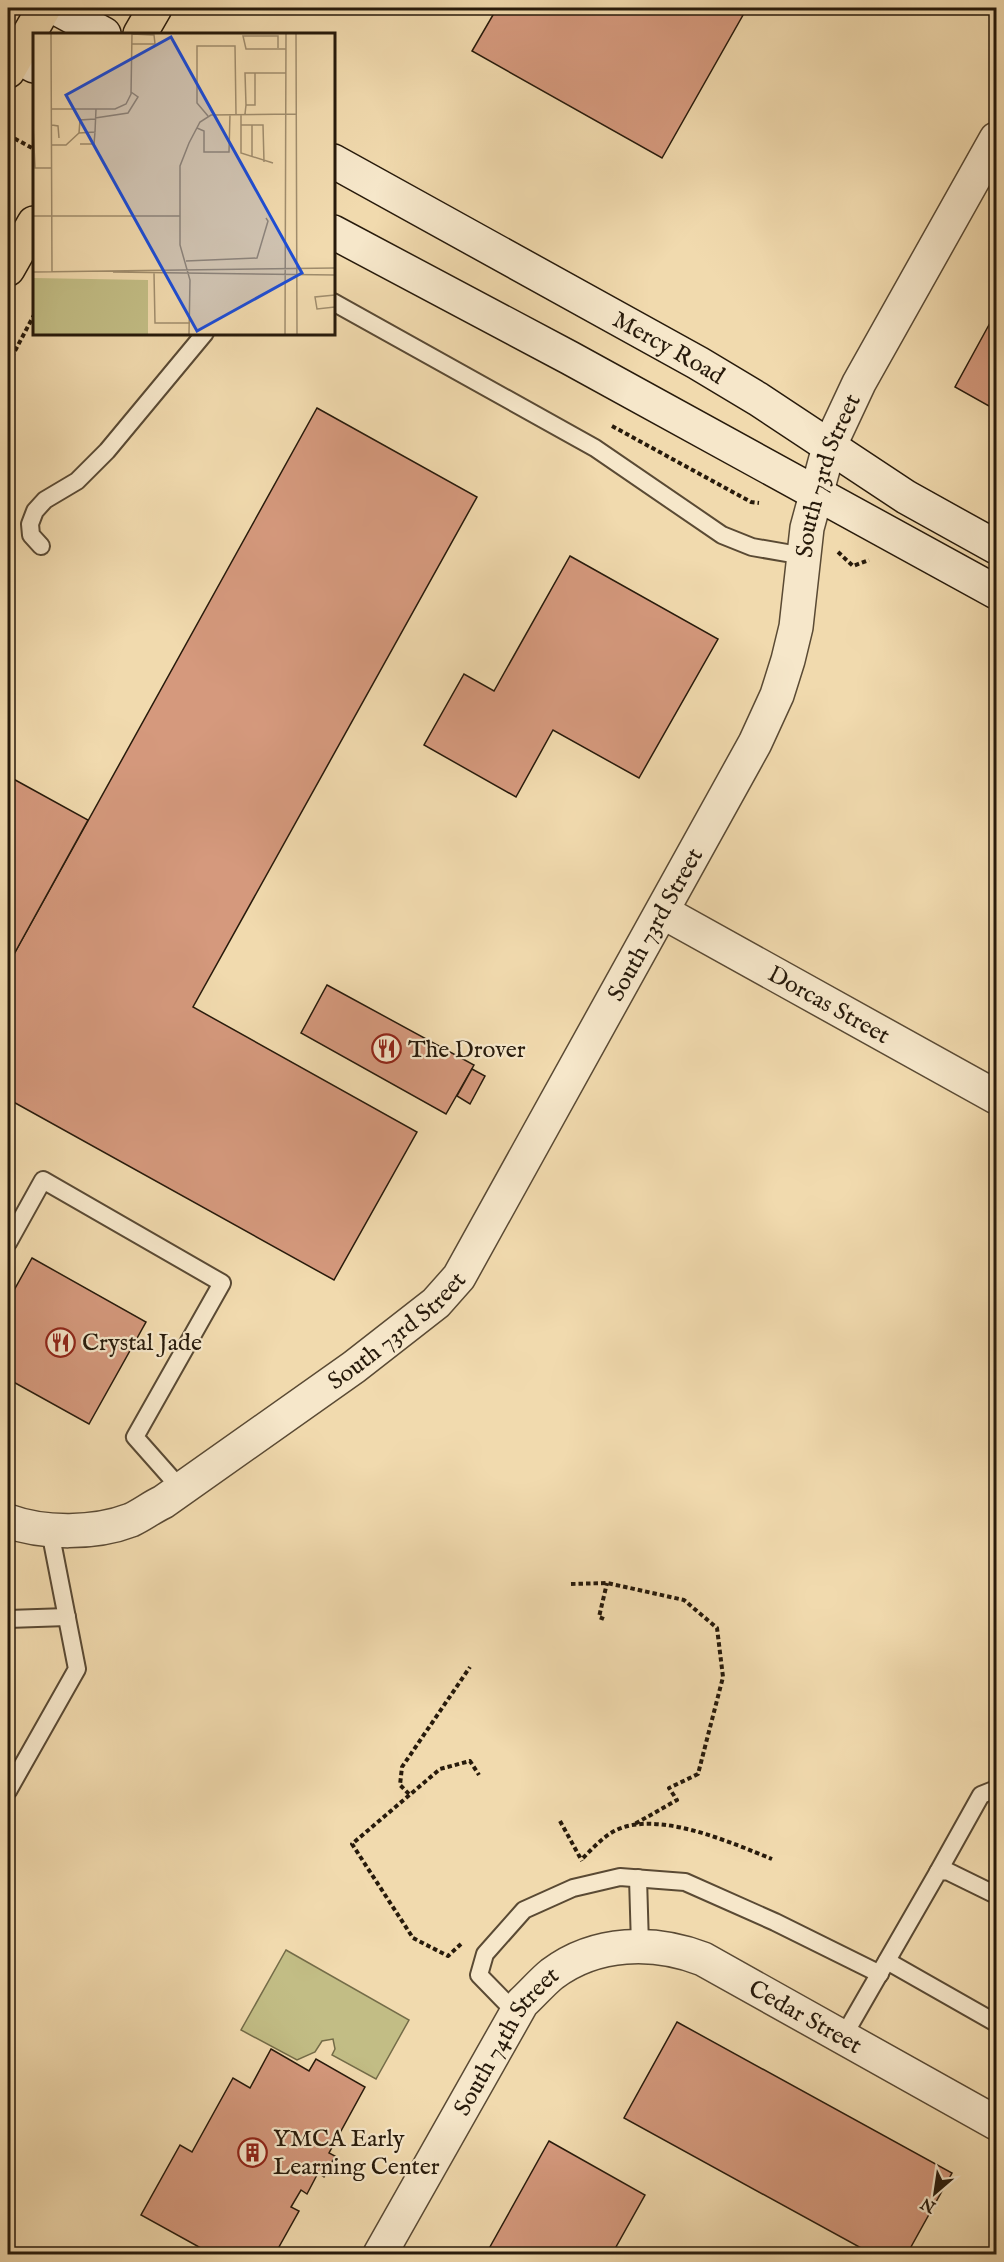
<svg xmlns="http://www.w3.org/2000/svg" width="1004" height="2262" font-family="'IM FELL English',serif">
  <rect width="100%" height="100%" fill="#f1daae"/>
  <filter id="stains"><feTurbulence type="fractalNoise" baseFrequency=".00333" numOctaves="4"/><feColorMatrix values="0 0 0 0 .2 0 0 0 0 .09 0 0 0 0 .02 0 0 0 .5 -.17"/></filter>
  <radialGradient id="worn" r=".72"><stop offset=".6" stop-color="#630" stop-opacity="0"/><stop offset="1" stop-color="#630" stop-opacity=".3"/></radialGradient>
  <path fill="#c2bd85" stroke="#746c48" stroke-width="1.5" d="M286 1950 409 2020 376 2079 332 2055 335 2049 333 2039 322 2041 315 2052 297 2060 241 2030Z"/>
  <g fill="#d5997d" stroke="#271a0b" stroke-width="1.5">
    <path d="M497 8H747L662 158 472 51Z"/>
    <path d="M996 312V410L955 387Z"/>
    <path d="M317 408 477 497 193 1007 417 1132 334 1280 8 1099V965Z"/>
    <path d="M570 556 718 639 639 778 553 730 516 797 424 745 464 674 494 691Z"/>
    <path d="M8 776 88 820 8 965Z"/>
    <path d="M327 985 474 1065 446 1114 301 1033Z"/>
    <path d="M472 1069 485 1076 470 1104 457 1096Z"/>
    <path d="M32 1258 146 1322 89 1424 8 1379V1301Z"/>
    <path d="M677 2022 952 2173 907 2254H872L624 2118Z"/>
    <path d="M271 2049 309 2071 316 2059 365 2087 329 2153 335 2156 324 2177 318 2173 307 2194 301 2190 291 2207 299 2211 275 2254H223L211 2248 208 2252 141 2215 180 2145 192 2152 233 2078 250 2088Z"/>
    <path d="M549 2141 645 2195 612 2254H486Z"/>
  </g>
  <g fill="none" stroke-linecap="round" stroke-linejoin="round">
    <defs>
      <g id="service">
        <path d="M333 302 595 448 722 535 752 547 804 556"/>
        <path d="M41 546 31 535 30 524 35 511 45 500 77 481 107 451 205 333"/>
        <path d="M8 1243 43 1180 222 1283 135 1437 181 1489"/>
        <path d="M8 1619 67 1617"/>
        <path d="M8 1791 77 1669 50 1531"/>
        <path d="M938 1872 981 1795 996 1789"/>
        <path d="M638 1878 640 1945"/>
        <path d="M887 1961 996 2023"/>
        <path d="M517 2014 479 1975 485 1954 524 1910 573 1888 620 1877 685 1882 775 1922 880 1974"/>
        <path d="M843 2037 938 1872 947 1871 996 1895"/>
      </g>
      <g id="minor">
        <path id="s1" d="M663 912 996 1097"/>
        <path id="s2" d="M8 1521C43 1534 95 1534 131 1520 142 1515 152 1507 163 1502L354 1367 436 1303 459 1277 755 743 777 695 788 660 796 627 807 528 829 447 859 383 996 139"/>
        <path id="s3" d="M380 2254 522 2003C532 1994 542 1982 552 1974 596 1941 654 1940 703 1959L996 2123"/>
      </g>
      <g id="secondary">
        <path d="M56 8 104 34"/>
        <path d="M8 51 34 66"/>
        <path id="s4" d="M333 161 698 363 758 399 906 497 996 547"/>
        <path d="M333 232 570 358 996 592"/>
      </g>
      <g id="primary">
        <path d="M140 34 155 8"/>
        <path d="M8 71 44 8"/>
        <path d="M8 269 34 223"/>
      </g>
    </defs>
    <use href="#service" stroke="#5a4a34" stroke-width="20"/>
    <use href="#minor" stroke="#5a4a34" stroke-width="36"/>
    <use href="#secondary" stroke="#271a0b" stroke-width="36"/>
    <use href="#primary" stroke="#271a0b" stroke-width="36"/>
    <g stroke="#271a0b" stroke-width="4" stroke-dasharray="4.5 3" stroke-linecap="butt">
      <path d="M205 8 211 11V8"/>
      <path d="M8 135 34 149"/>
      <path d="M8 364 34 315"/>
      <path d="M612 426 751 502 759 503"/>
      <path d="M838 552 853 566 869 560"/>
      <path d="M571 1584 607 1583 684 1600 717 1628 723 1677 698 1774 669 1788 677 1800 633 1825"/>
      <path d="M604 1619 599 1617 607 1583"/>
      <path d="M409 1794 400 1785 402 1767 470 1667"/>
      <path d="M560 1821 582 1861"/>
      <path d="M583 1858C595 1846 607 1832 624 1827 667 1814 732 1843 772 1859"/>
      <path d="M461 1944 448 1956 413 1938 352 1844 440 1769 470 1761 479 1775"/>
    </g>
    <use href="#service" stroke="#f6e7ca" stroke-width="16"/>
    <use href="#minor" stroke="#f6e7ca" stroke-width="33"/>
    <use href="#secondary" stroke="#f6e7ca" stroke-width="33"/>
    <use href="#primary" stroke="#f1daae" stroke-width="33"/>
  </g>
  <defs>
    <symbol id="restaurant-ring" viewBox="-11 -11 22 22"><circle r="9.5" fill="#f6e7ca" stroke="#8f2418" stroke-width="1.5"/><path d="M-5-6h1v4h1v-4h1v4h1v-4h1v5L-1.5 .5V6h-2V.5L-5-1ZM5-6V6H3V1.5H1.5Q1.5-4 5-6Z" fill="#8f2418"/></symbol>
    <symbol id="building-ring" viewBox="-11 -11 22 22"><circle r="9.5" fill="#f6e7ca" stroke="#8f2418" stroke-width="1.5"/><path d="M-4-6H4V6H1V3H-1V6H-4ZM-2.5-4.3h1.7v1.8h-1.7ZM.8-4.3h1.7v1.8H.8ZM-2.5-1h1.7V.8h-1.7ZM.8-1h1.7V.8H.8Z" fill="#8f2418"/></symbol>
  </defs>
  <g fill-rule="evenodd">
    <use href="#restaurant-ring" x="370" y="1032" width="33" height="33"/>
    <use href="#restaurant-ring" x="44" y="1326" width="33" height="33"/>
    <use href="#building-ring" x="236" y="2136" width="33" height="33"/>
  </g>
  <g text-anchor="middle" stroke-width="4.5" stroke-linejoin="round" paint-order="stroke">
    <g font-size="24" fill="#271a0b" stroke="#f6e7ca">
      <text dy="8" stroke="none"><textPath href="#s4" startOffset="384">Mercy Road</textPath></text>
      <text dy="8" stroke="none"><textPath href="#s2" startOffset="1424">South 73rd Street</textPath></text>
      <text dy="8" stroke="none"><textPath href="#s2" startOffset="938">South 73rd Street</textPath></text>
      <text dy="8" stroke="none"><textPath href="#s1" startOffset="190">Dorcas Street</textPath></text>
      <text dy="8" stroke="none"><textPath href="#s2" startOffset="452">South 73rd Street</textPath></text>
      <text dy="8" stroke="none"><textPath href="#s3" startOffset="606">Cedar Street</textPath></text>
      <text dy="8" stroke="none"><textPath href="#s3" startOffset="248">South 74th Street</textPath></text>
    </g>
    <g font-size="24" fill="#271a0b" stroke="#f6e7ca" text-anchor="start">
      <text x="408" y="1057">The Drover</text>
      <text x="82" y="1350">Crystal Jade</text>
      <text x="273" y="2146">YMCA Early<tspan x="273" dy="28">Learning Center</tspan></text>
    </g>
  </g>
  <g transform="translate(33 33)">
    <rect width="302" height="302" fill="#f1daae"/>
    <path d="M0 245 115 247V301H0Z" fill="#c2bd85"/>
    <path fill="none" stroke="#a08d6d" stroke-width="1.5" d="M18 0 19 239M263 0 264 301M99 11H122L121 2 99 1M245 15V3H210L213 16H253M213 72 212 40H222M19 76H82L93 71 98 61 99 0M208 81V120L240 130M212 81 213 72H222V40H253M175 83 164 70V13H202L203 81M62 85 95 80 105 64 98 59M0 92 2 135H18M19 92 25 93 26 105M208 92H219V123M219 92H230L231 129M164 95 171 98V119H196L197 81M46 100 47 87 62 86M47 111H61L62 99M19 112H33L46 100 62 99 63 76M0 183H147M153 228 224 225 235 188 233 185M0 239 302 235M80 239 302 242M121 240 122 290H157M302 262 282 264 284 276 302 274M156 301 157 247 147 212V133L156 110 167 89 178 82 263 81M252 301 253 0"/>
    <path fill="#1d4ed8" fill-opacity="0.15" stroke="#1d4ed8" stroke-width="3" d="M138 4 269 240 164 298 33 62Z"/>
    <rect width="302" height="302" fill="none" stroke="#271a0b" stroke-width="3"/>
  </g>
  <rect width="1004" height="2262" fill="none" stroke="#f1daae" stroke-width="30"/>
  <rect x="9" y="9" width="986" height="2244" fill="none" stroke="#271a0b" stroke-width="3"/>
  <rect x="15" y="15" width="974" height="2232" fill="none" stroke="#271a0b" stroke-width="1.5"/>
  <g transform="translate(935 2193) rotate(209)" stroke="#f6e7ca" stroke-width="4.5" paint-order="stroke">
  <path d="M0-4.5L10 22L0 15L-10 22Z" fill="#271a0b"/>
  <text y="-9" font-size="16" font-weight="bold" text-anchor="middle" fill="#271a0b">N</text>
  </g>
  <rect width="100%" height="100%" filter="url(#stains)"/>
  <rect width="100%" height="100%" fill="url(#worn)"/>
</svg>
